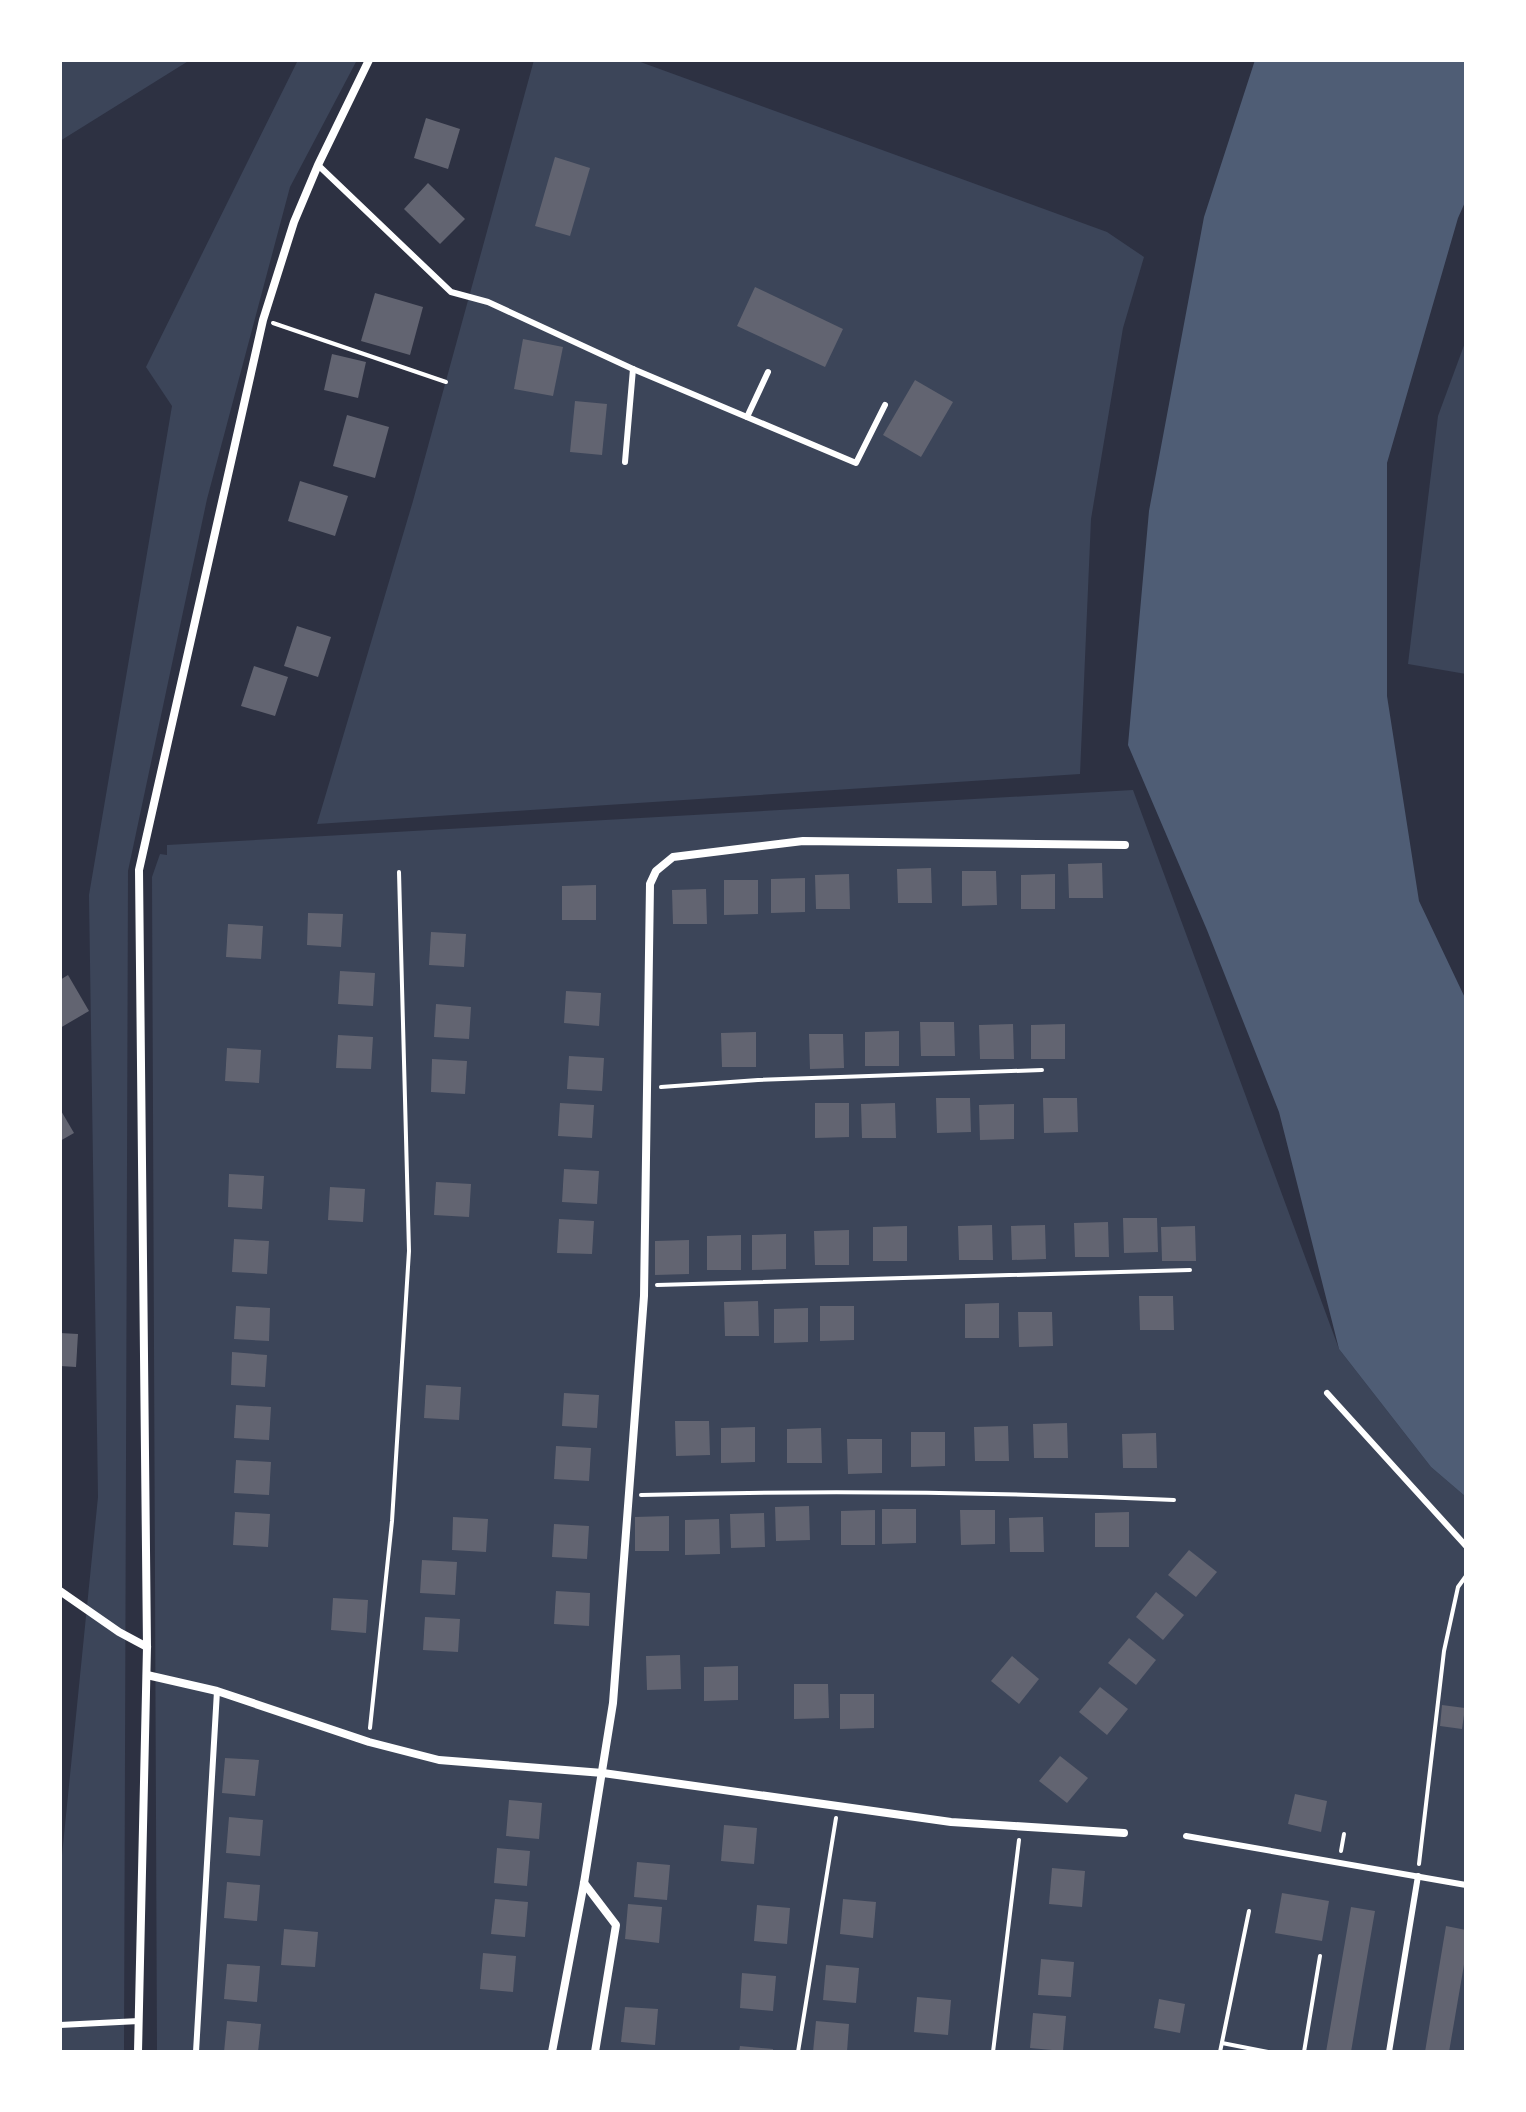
<svg xmlns="http://www.w3.org/2000/svg" width="1526" height="2112" font-family="'Noto Sans',sans-serif">
  <rect width="100%" height="100%" fill="#2d3142"/>
  <g fill="#3c4559">
    <path d="M60 60H190L60 141Z"/>
    <path d="M298 60H357L290 187 207 499 128 871 124 2052H60V1875L98 1497 89 895 172 406 146 367Z"/>
    <path d="M534 60H635L1107 232 1144 257 1123 328 1091 519 1080 774 317 824 413 501Z"/>
    <path d="M1466 340V674L1408 664 1438 416Z"/>
    <path d="M1133 790 1339 1349 1431 1467 1466 1497V2052H157L152 877 160 854 167 855V845Z"/>
  </g>
  <path fill="#4f5d75" d="M1255 60H1466V200L1458 218 1387 463V696L1419 901 1466 1000V1497L1431 1467 1339 1349 1279 1112 1207 930 1128 745 1149 511 1204 217Z"/>
  <g fill="#626471">
    <path d="M426 118 460 129 448 169 414 158Z"/>
    <path d="M555 157 590 168 570 236 535 226Z"/>
    <path d="M428 183 465 219 440 244 404 209Z"/>
    <path d="M755 287 843 329 825 367 737 326Z"/>
    <path d="M375 293 423 307 410 355 361 341Z"/>
    <path d="M523 339 563 347 553 396 514 389Z"/>
    <path d="M332 354 366 362 358 398 324 390Z"/>
    <path d="M915 380 953 402 921 457 883 435Z"/>
    <path d="M575 401 607 404 602 455 570 452Z"/>
    <path d="M347 415 389 427 375 478 333 466Z"/>
    <path d="M300 481 348 496 335 536 288 521Z"/>
    <path d="M297 626 331 637 318 677 284 666Z"/>
    <path d="M254 666 288 677 275 716 241 706Z"/>
    <path d="M1102 863 1103 898H1069L1068 864Z"/>
    <path d="M931 868 932 903H898L897 869Z"/>
    <path d="M962 871H996L997 905 962 906Z"/>
    <path d="M849 874 850 909H816L815 875Z"/>
    <path d="M1055 874V909H1021V875Z"/>
    <path d="M805 878V912L771 913V879Z"/>
    <path d="M724 880H758V914L724 915Z"/>
    <path d="M596 885V920H562V886Z"/>
    <path d="M706 889 707 924H673L672 890Z"/>
    <path d="M308 913 343 914 341 947 307 945Z"/>
    <path d="M228 924 263 926 261 959 226 957Z"/>
    <path d="M431 932 466 934 464 967 429 965Z"/>
    <path d="M340 971 375 973 373 1006 338 1004Z"/>
    <path d="M68 975 89 1011 60 1028V980Z"/>
    <path d="M566 991 601 993 599 1026 564 1023Z"/>
    <path d="M436 1004 471 1007 469 1039 434 1037Z"/>
    <path d="M920 1022H954L955 1056H921Z"/>
    <path d="M1013 1024 1014 1059H980L979 1025Z"/>
    <path d="M1065 1024V1059H1031V1025Z"/>
    <path d="M899 1031V1066H865V1032Z"/>
    <path d="M756 1032V1067H722L721 1033Z"/>
    <path d="M809 1034H843L844 1068 810 1069Z"/>
    <path d="M338 1035 373 1037 371 1069 336 1068Z"/>
    <path d="M227 1048 261 1050 259 1083 225 1081Z"/>
    <path d="M569 1056 604 1058 602 1091 567 1089Z"/>
    <path d="M432 1059 467 1061 465 1094 431 1092Z"/>
    <path d="M936 1098H970L971 1132 937 1133Z"/>
    <path d="M1043 1098H1077L1078 1132 1044 1133Z"/>
    <path d="M560 1103 594 1105 592 1138 558 1136Z"/>
    <path d="M815 1103H849V1137L815 1138Z"/>
    <path d="M895 1103 896 1138H862L861 1104Z"/>
    <path d="M1014 1104V1139L980 1140 979 1105Z"/>
    <path d="M60 1109 74 1133 60 1141Z"/>
    <path d="M564 1169 599 1171 597 1204 562 1202Z"/>
    <path d="M229 1174 264 1176 262 1209 228 1207Z"/>
    <path d="M436 1182 471 1184 469 1217 434 1215Z"/>
    <path d="M330 1187 365 1189 363 1222 328 1220Z"/>
    <path d="M1123 1218H1157L1158 1252 1124 1253Z"/>
    <path d="M559 1219 594 1221 592 1254 557 1253Z"/>
    <path d="M1108 1222 1109 1257H1075L1074 1223Z"/>
    <path d="M992 1225 993 1260H959L958 1226Z"/>
    <path d="M1045 1225 1046 1259 1012 1260 1011 1226Z"/>
    <path d="M907 1226V1261H873V1227Z"/>
    <path d="M1195 1226 1196 1261H1162L1161 1227Z"/>
    <path d="M849 1230V1265H815L814 1231Z"/>
    <path d="M786 1234V1269L752 1270V1235Z"/>
    <path d="M741 1235V1270H707V1236Z"/>
    <path d="M234 1239 269 1241 267 1274 232 1272Z"/>
    <path d="M689 1240V1274L655 1275V1241Z"/>
    <path d="M1139 1296H1173L1174 1330H1140Z"/>
    <path d="M758 1301 759 1336H725L724 1302Z"/>
    <path d="M999 1303V1338H965V1304Z"/>
    <path d="M236 1306 270 1308 269 1341 234 1339Z"/>
    <path d="M820 1306H854V1340L820 1341Z"/>
    <path d="M808 1308V1342L774 1343V1309Z"/>
    <path d="M1018 1312H1052L1053 1346 1019 1347Z"/>
    <path d="M60 1333 78 1334 76 1367 60 1366Z"/>
    <path d="M232 1352 267 1355 265 1387 231 1385Z"/>
    <path d="M426 1385 461 1387 459 1420 424 1418Z"/>
    <path d="M564 1393 599 1395 597 1428 562 1426Z"/>
    <path d="M236 1405 271 1407 269 1440 234 1438Z"/>
    <path d="M675 1421H709L710 1455 676 1456Z"/>
    <path d="M1067 1423 1068 1458H1034L1033 1424Z"/>
    <path d="M1008 1426 1009 1461H975L974 1427Z"/>
    <path d="M755 1427V1462L721 1463V1428Z"/>
    <path d="M821 1428 822 1463H787V1429Z"/>
    <path d="M911 1432H945V1466L911 1467Z"/>
    <path d="M1156 1433 1157 1468H1123L1122 1434Z"/>
    <path d="M847 1439H882V1473L848 1474Z"/>
    <path d="M556 1446 591 1448 589 1481 554 1479Z"/>
    <path d="M236 1460 271 1462 269 1495 234 1493Z"/>
    <path d="M809 1506 810 1540 776 1541 775 1507Z"/>
    <path d="M882 1509H916V1543L882 1544Z"/>
    <path d="M875 1510V1545H841V1511Z"/>
    <path d="M960 1510H995V1544L961 1545Z"/>
    <path d="M235 1512 270 1514 268 1547 233 1545Z"/>
    <path d="M1129 1512V1547H1095V1513Z"/>
    <path d="M764 1513 765 1547 731 1548 730 1514Z"/>
    <path d="M669 1516V1551H635V1517Z"/>
    <path d="M453 1517 488 1519 486 1552 452 1550Z"/>
    <path d="M1043 1517 1044 1552H1010L1009 1518Z"/>
    <path d="M719 1519 720 1554 685 1555V1520Z"/>
    <path d="M554 1524 589 1526 587 1559 552 1557Z"/>
    <path d="M1189 1550 1217 1572 1196 1597 1168 1575Z"/>
    <path d="M422 1560 457 1562 455 1595 420 1593Z"/>
    <path d="M556 1591 590 1593 589 1626 554 1624Z"/>
    <path d="M1156 1592 1184 1615 1163 1640 1136 1617Z"/>
    <path d="M333 1598 368 1600 366 1633 331 1630Z"/>
    <path d="M425 1617 460 1619 458 1652 423 1650Z"/>
    <path d="M1129 1638 1156 1660 1136 1685 1108 1663Z"/>
    <path d="M680 1655 681 1689 647 1690 646 1656Z"/>
    <path d="M1012 1656 1039 1679 1019 1704 991 1681Z"/>
    <path d="M738 1666V1700L704 1701V1667Z"/>
    <path d="M794 1684H828L829 1718 794 1719Z"/>
    <path d="M1100 1687 1128 1709 1107 1735 1079 1712Z"/>
    <path d="M840 1694H874V1728L840 1729Z"/>
    <path d="M1442 1705 1465 1708 1462 1729 1440 1726Z"/>
    <path d="M1060 1756 1088 1778 1067 1803 1039 1781Z"/>
    <path d="M225 1758 259 1760 255 1796 222 1793Z"/>
    <path d="M1295 1794 1327 1801 1321 1832 1288 1824Z"/>
    <path d="M509 1800 542 1803 539 1839 506 1836Z"/>
    <path d="M229 1817 263 1820 260 1856 226 1853Z"/>
    <path d="M724 1825 757 1828 754 1864 721 1861Z"/>
    <path d="M497 1848 530 1851 527 1886 494 1883Z"/>
    <path d="M637 1862 670 1865 667 1900 634 1897Z"/>
    <path d="M1052 1868 1085 1871 1082 1907 1049 1904Z"/>
    <path d="M227 1882 260 1885 257 1921 224 1918Z"/>
    <path d="M1282 1893 1329 1901 1322 1941 1275 1933Z"/>
    <path d="M495 1899 528 1902 525 1937 491 1934Z"/>
    <path d="M843 1899 876 1902 873 1938 840 1934Z"/>
    <path d="M628 1904 662 1907 659 1943 625 1939Z"/>
    <path d="M757 1905 790 1908 787 1944 754 1941Z"/>
    <path d="M1351 1907 1375 1911 1362 1986 1351 2052H1326Z"/>
    <path d="M1446 1926 1466 1930V1953L1449 2052H1425Z"/>
    <path d="M284 1929 318 1932 315 1967 281 1965Z"/>
    <path d="M483 1953 516 1956 513 1992 480 1989Z"/>
    <path d="M1041 1959 1074 1962 1071 1997 1038 1995Z"/>
    <path d="M227 1964 260 1966 257 2002 224 1999Z"/>
    <path d="M826 1965 859 1968 856 2003 823 2000Z"/>
    <path d="M742 1973 776 1976 773 2011 740 2008Z"/>
    <path d="M917 1997 951 2000 948 2035 914 2032Z"/>
    <path d="M1159 1999 1185 2004 1180 2033 1154 2028Z"/>
    <path d="M625 2007 658 2009 655 2045 621 2042Z"/>
    <path d="M1033 2013 1066 2016 1063 2051 1030 2048Z"/>
    <path d="M227 2021 261 2024 258 2052H224Z"/>
    <path d="M816 2021 849 2024 847 2052H813Z"/>
    <path d="M740 2046 773 2049V2052H739Z"/>
  </g>
  <g fill="none" stroke-linecap="round" stroke-linejoin="round">
    <g stroke="#fff" stroke-width="4">
      <path d="M273 323 446 382"/>
      <path d="M661 1087 758 1080 1042 1070"/>
      <path d="M657 1285 1190 1270"/>
      <path d="M641 1495C819 1490 996 1492 1174 1500"/>
      <path d="M370 1728 392 1521 409 1251 399 872"/>
      <path d="M1341 1851 1344 1834"/>
      <path d="M1419 1864 1444 1651 1458 1587 1466 1576"/>
      <path d="M1222 2043 1268 2052"/>
      <path d="M798 2052 836 1818"/>
      <path d="M993 2052 1019 1840"/>
      <path d="M1220 2052 1249 1911"/>
      <path d="M1304 2052 1320 1956"/>
    </g>
    <g stroke="#fff" stroke-width="6">
      <path d="M318 165 451 292 488 302 633 369 856 463 885 405"/>
      <path d="M747 417 768 372"/>
      <path d="M625 462 633 369"/>
      <path d="M1327 1393 1466 1546"/>
      <path d="M1186 1836 1466 1885"/>
      <path d="M60 2025 139 2021"/>
      <path d="M196 2052 217 1691"/>
      <path d="M1389 2052 1418 1876"/>
    </g>
    <g stroke="#fff" stroke-width="8">
      <path d="M60 1591 119 1632 147 1647"/>
      <path d="M147 1675 217 1691 369 1742 439 1760 603 1773 951 1822 1124 1833"/>
      <path d="M584 1883 616 1925 595 2052"/>
      <path d="M138 2052 147 1647 139 870 263 320 294 222 318 165 369 60"/>
      <path d="M552 2052 584 1883 613 1703 644 1296 650 884 656 871 673 857 803 841 1125 845"/>
    </g>
  </g>
  <rect width="1526" height="2112" fill="none" stroke="#ffffff" stroke-width="124"/>
</svg>
